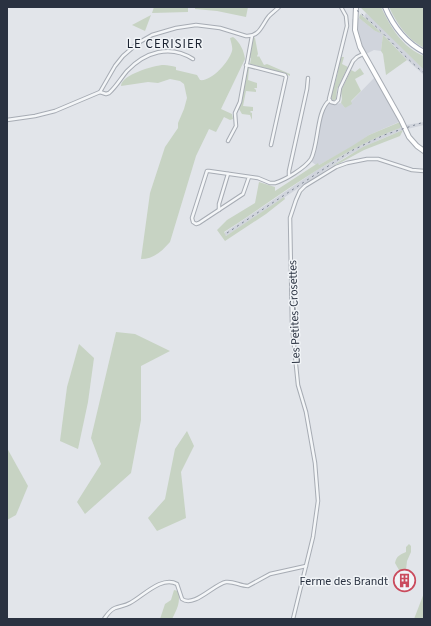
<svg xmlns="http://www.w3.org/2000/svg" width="431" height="626" font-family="'Source Sans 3',sans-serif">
  <rect width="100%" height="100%" fill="#e2e5ea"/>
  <g fill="#d0d4dc">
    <path d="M366 13 375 21 424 70V75L407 60 383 34 381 51 374 50 362 56 355 40 352 26V19L359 18 375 31 382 33 364 17Z"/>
    <path d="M375 77 383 91 386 89 399 122 369 135 353 146 319 165 318 164 316 165 312 162 324 107 330 101 336 104 341 103 345 108Z"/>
    <path d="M424 122V125L403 130 379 140 347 156 226 236 224 233 317 170 363 143 406 125Z"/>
  </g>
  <g fill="#c7d3c3">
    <path d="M154 7H248L246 17 217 11 195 9V7L188 8V12L152 13Z"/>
    <path d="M360 7H381C391 28 402 47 424 56V70Z"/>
    <path d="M389 7H424V48C407 39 397 24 389 7Z"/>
    <path d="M360 14C377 27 392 44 407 60L386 75 383 54 381 51 383 34 375 31 359 18Z"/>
    <path d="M151 15 145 31 132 25Z"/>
    <path d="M233 37C240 42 244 51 245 59L221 109 232 114 233 119 230 120 224 117 216 132 209 129 196 156 170 242C162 251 154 259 141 259L150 193 165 147 178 128V123L184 109 187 98 184 84 180 81 170 79 158 83 148 82 121 86C121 75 154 65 164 65 168 65 172 66 176 67V70L197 75 200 80C211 82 229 62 232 51 233 48 231 42 230 38Z"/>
    <path d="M254 37 255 38 258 54 257 56 258 57 259 56 264 65 267 64 290 74V76L284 73 250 64 251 58 248 57 252 39Z"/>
    <path d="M340 57H344L342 64 348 67 337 89 336 99 333 101 331 97 332 90H333L338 72H336Z"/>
    <path d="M247 67H249L248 80 257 83V88H254L256 90V92L246 91 243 106 253 107V111H251L250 112 252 113V120L250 115 242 114 239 109Z"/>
    <path d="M360 68 364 74 355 79 361 91 351 101 352 104 345 108 341 103 342 99 341 91 351 70 355 72Z"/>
    <path d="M400 122 402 126 400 128C341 150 290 188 238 223L224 232 226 236 284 197 285 199 266 214 225 241 217 230 227 220 255 203 259 182 275 187V191L318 163 319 165 352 146 369 135Z"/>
    <path d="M403 130 400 136 364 150 340 163 332 166 363 147Z"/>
    <path d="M116 332 135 334 170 351 141 366V420L131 473 85 514 77 502 101 464 91 438Z"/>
    <path d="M79 344 94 358 88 402 78 449 60 441 67 387Z"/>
    <path d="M187 431 194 446 181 472 186 518 157 531 148 518 165 499 175 449Z"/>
    <path d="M7 448 28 486 16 515 7 520Z"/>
    <path d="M409 544 411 546V552L407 561 406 570 403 575 399 574V570L395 563C397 555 400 555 406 552V547Z"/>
    <path d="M174 590 178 591C181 602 177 609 172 619H160L165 604 171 600Z"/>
    <path d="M424 593V619H414Z"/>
  </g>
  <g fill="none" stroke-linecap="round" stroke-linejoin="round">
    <defs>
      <g id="street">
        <path d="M341 7 346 16 347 26 330 95 329 99 331 102 335 103 338 100 340 88 353 61 357 57 363 54"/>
        <path d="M246 65 285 75 286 77 271 145"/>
        <path d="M100 92 106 94 109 93C116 87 121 78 127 71 145 52 170 44 193 59"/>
        <path d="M7 120 35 116 55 111 100 92 115 66 123 56 138 43 152 35 176 28 196 25 220 28 246 36C260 37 262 24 269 16 272 13 276 10 279 7"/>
        <path d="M228 141 236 126 235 113 240 102 252 36"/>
        <path d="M289 175V171L307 89 308 78"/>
        <path d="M249 177 243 194 199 223 196 224 193 222 192 218 207 171H209L258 178 270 183H275C285 180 305 168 311 159 319 144 316 110 330 100"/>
        <path d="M219 210V204L228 174"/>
        <path d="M104 619C107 615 110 610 115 608 120 606 125 606 130 603 142 597 162 575 177 584L182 599C194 608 214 584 226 582 234 581 240 586 248 586L270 574 306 566"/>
        <path d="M293 619 313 537 318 501 315 463 306 412 298 385 292 325 290 218 296 200 300 191 305 186 336 167 347 163 367 159H378L412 170 424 171"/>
      </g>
      <path id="secondary" d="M356 7 355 30 360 47 401 120 409 137 417 146 424 151"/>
      <path id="primary" d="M385 7C393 26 405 42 424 52"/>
    </defs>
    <use href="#street" stroke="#a7acb4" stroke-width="4.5"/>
    <use href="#secondary" stroke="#a7acb4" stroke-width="6"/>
    <use href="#primary" stroke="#a1a9b5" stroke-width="6"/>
    <use href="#street" stroke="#f4f6f8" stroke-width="2.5"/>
    <use href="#secondary" stroke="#fff" stroke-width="4"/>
    <use href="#primary" stroke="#fff" stroke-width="4"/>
    <g stroke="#7b8493" stroke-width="1" stroke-dasharray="2 4" stroke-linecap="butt">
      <path d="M352 7C380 26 399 53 424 73"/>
      <path d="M227 233 351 151 384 135 424 122"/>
    </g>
  </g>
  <defs>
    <symbol id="building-ring" viewBox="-11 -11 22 22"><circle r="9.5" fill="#f1f4f7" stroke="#ca4b5d" stroke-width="1.5"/><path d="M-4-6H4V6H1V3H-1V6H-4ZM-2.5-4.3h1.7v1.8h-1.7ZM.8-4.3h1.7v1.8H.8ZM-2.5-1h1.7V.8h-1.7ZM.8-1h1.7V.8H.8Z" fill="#ca4b5d"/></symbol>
  </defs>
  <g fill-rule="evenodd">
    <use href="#building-ring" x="392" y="568" width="25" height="25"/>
  </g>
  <g text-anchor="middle" stroke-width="3" stroke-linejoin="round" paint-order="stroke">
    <g font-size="12" fill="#2a3241" stroke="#f1f4f7">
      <text transform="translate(294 312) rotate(-92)" y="4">Les Petites-Crosettes</text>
    </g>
    <g font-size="12" fill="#2a3241" stroke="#f1f4f7" text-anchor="end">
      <text x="388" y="585">Ferme des Brandt</text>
    </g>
    <g font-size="13" letter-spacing="1" fill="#1c2432" stroke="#f1f4f7">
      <text x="165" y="48">LE CERISIER</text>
    </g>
  </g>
  <rect width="431" height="626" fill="none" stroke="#2a3241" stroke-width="16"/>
</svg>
